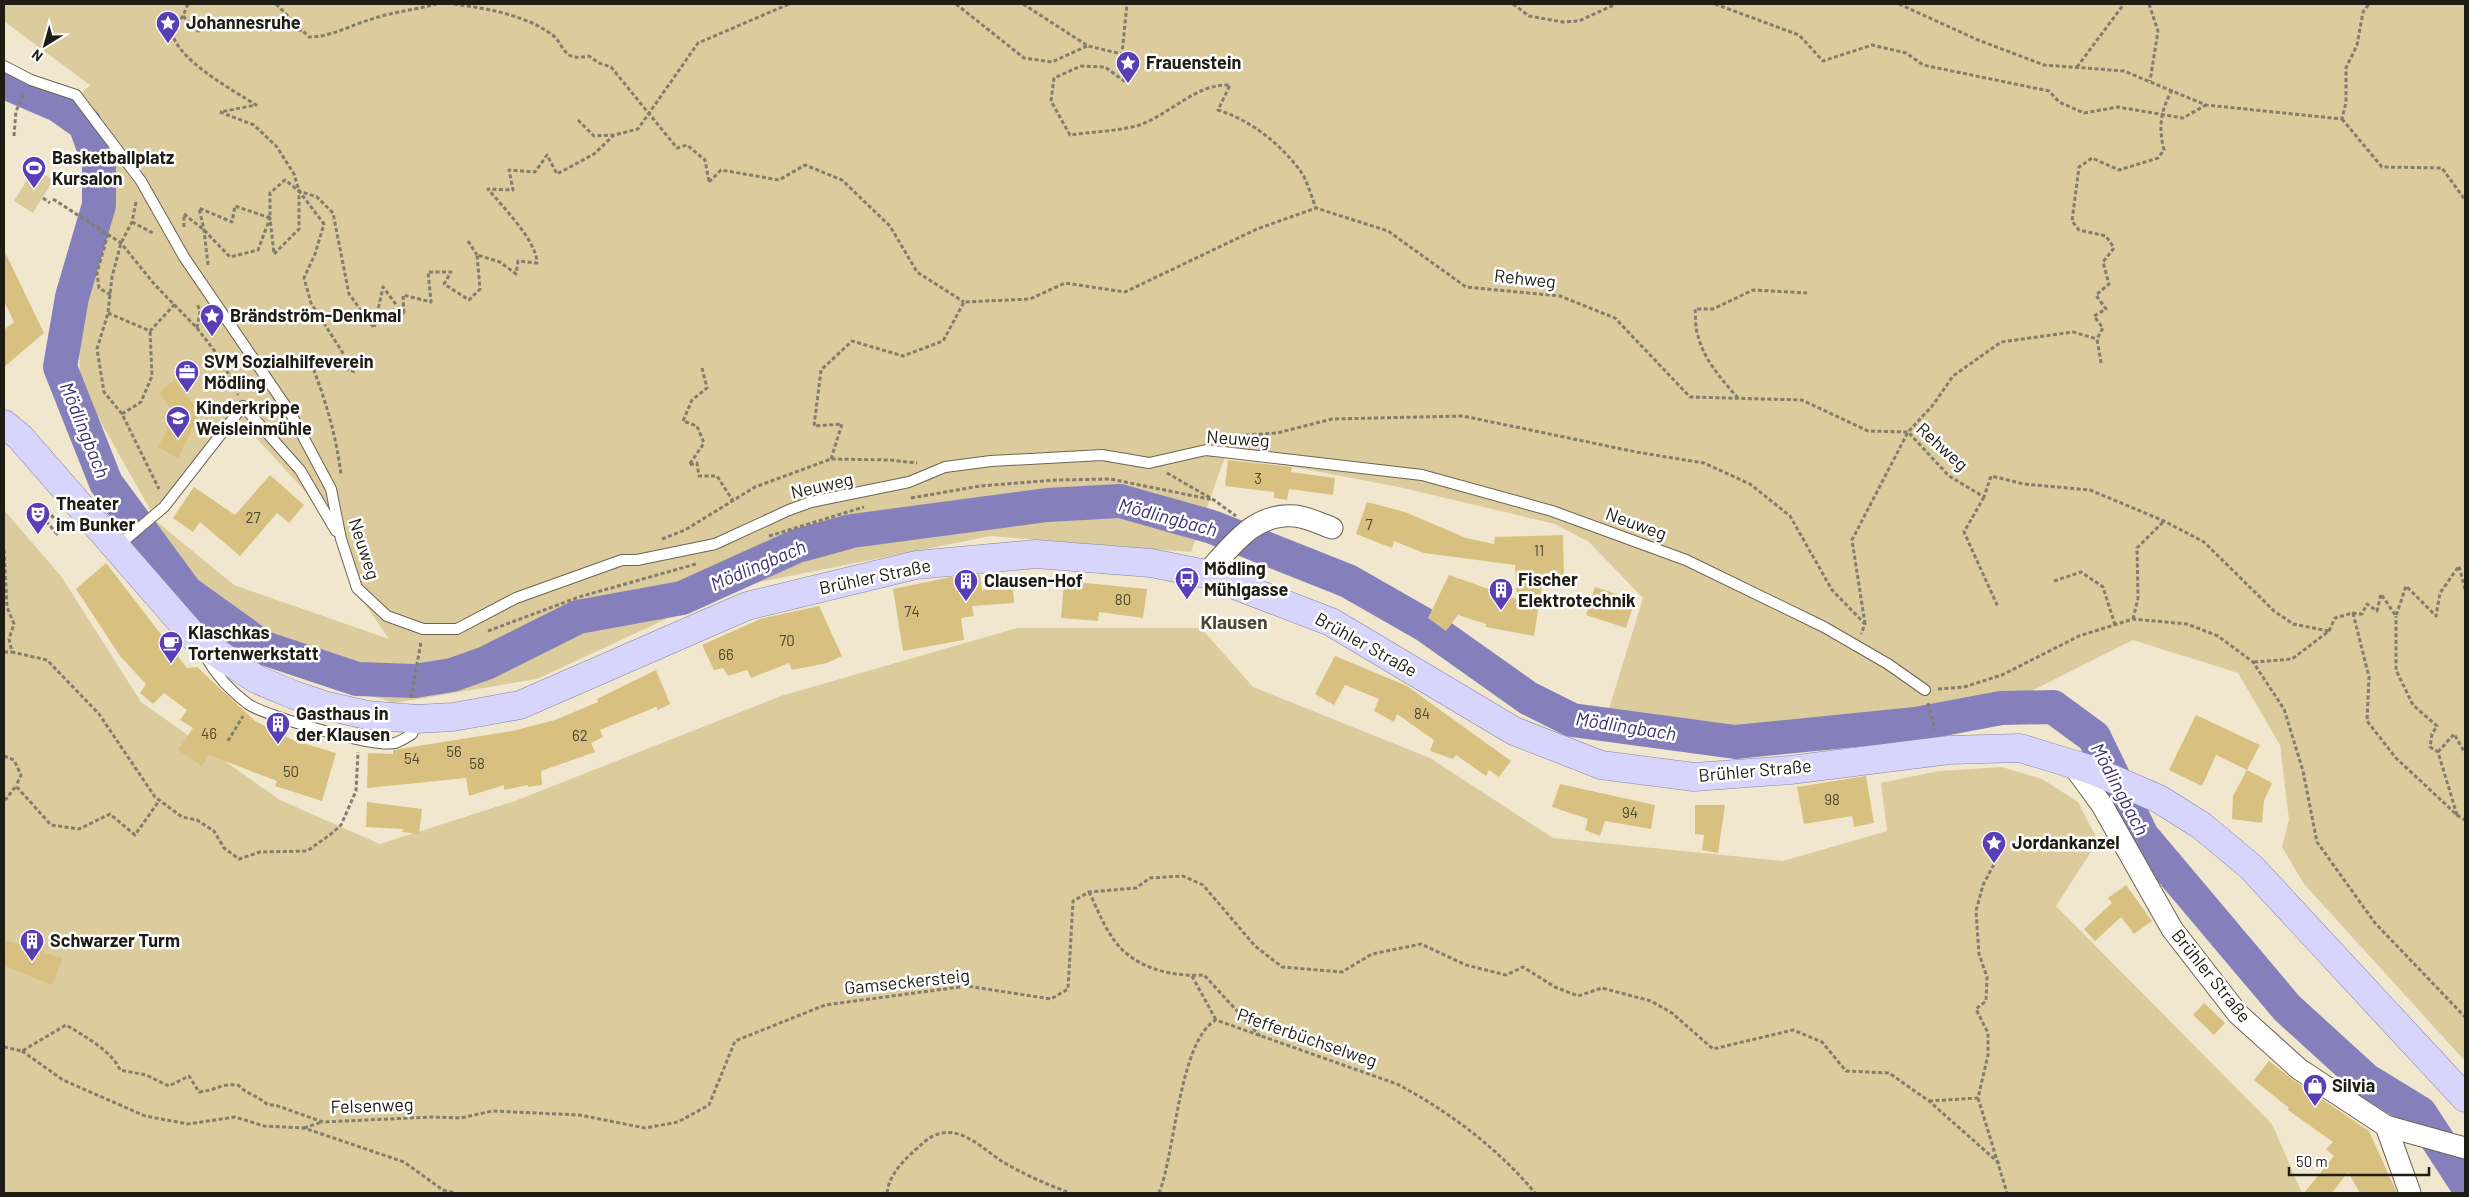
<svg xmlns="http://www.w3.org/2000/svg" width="2469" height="1197" font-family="Barlow,sans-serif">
  <rect width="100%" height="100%" fill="#f0e7ce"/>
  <g fill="#dccb9c" fill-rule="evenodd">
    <path d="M4 4H2465V1061L2304 884 2282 847 2289 820 2280 745 2238 673 2133 640 1966 724 1722 749 1600 738 1643 598 1589 542 1555 524 1399 487 1226 454 1191 552 991 536 735 587 537 679 394 703 303 673 192 607 138 542 156 520 80 385 79 331 106 208 63 112 90 85 5 22ZM238 418 314 501 337 541 354 588 389 639 234 585 156 521Z"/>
    <path d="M34 168 53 180 33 213 14 201Z"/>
    <path d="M4 510 61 576 141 702 280 800 380 844 515 801 781 696 1017 628H1201L1253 687 1430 758 1553 838 1783 861 1887 831 1881 783 1938 771 2002 767 2042 779 2078 802 2098 841 2056 906 2272 1124 2302 1193H4Z"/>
  </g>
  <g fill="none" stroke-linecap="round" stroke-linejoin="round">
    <path stroke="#8580bb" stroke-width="34" d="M4 82 58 105 85 124 99 163V205L72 297 60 367 106 483 186 592 264 648 357 679 415 681 452 675 486 663 578 617 682 598 797 546 852 531 1047 505 1120 501 1212 527 1348 581 1425 625 1528 698 1572 720 1735 742 1916 724 2001 708 2053 707 2094 737 2142 836 2287 1008 2366 1080 2420 1113 2465 1182"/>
  </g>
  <g fill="#d8c180">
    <path d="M4 250 44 333 4 367V330L14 322 4 301Z"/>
    <path d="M174 380 200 413 178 458 158 447 175 414 159 393Z"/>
    <path d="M1228 460 1292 467 1291 472 1335 478 1333 495 1289 489 1287 500 1274 498V492L1225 486Z"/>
    <path d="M270 475 304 505 289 523 277 513 240 556 200 522 193 532 173 518 194 487 235 515Z"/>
    <path d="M1367 502 1405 512 1466 538 1494 544 1495 537 1563 535 1564 580H1543L1534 636 1486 627V624L1458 615 1446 631 1428 618 1449 575 1517 599 1515 565 1424 553 1394 541 1392 548 1356 534Z"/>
    <path d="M106 563 187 668 197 667 255 721 293 740 336 753 322 801 275 786 277 781 209 755 202 766 178 750 193 728 180 720 187 710 164 693 153 704 140 693 146 684 120 656 76 589Z"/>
    <path d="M980 575 982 590 1013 589 1014 603 972 606 974 616 961 618 964 640 903 651 893 589 951 577Z"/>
    <path d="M1064 581 1147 589 1143 618 1099 612 1098 621 1061 618Z"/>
    <path d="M1595 587 1635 600 1626 628 1586 615Z"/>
    <path d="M819 606 842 656 827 663 792 670 789 663 751 678 747 670 728 676 723 668 714 670 702 645 760 619Z"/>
    <path d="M1335 656 1407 686 1511 761 1499 777 1489 770 1486 776 1456 755 1453 759 1430 751 1434 740 1397 714 1394 722 1374 711 1379 699 1345 685 1334 705 1315 694Z"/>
    <path d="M656 670 670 704 658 710 656 707 600 730 603 737 591 743 595 752 541 771 542 785 528 787V785L504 790V785L469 796 466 778 367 788 368 753 393 754V750L512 731 555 720 598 702 597 699Z"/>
    <path d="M2196 715 2260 745 2247 770 2216 755 2202 786 2169 770Z"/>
    <path d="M2247 770 2272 783 2264 801 2262 823 2232 819 2233 796Z"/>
    <path d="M1866 776 1874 823 1854 827 1852 816 1804 824 1797 787Z"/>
    <path d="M1560 784 1655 805 1651 829 1605 821 1600 836 1585 830 1588 819 1552 807Z"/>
    <path d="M367 802 422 809 419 834 402 832 403 829 366 827Z"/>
    <path d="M1695 805H1725L1718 853 1702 850 1704 835 1695 834Z"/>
    <path d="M2126 885 2152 921 2134 934 2121 917 2095 941 2084 929 2112 903 2108 898Z"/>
    <path d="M6 941 24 945 31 942 40 946 45 953 63 958 52 985 4 966Z"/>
    <path d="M2204 1003 2225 1023 2214 1035 2193 1015Z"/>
    <path d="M2269 1061 2292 1079 2369 1131 2397 1193H2360L2348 1172 2332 1193H2304L2334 1156 2326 1149 2333 1142 2288 1110 2289 1108 2254 1080Z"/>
  </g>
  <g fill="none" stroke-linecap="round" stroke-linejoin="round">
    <defs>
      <g id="service">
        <path d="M4 66 31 80 76 95 141 181 184 257 291 414 331 489 341 539 357 588 387 616 423 629H457L516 598 622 560H637L715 544 789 510 811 502 909 482 945 467 991 461 1102 455 1149 463 1206 450 1422 475 1552 511 1686 560 1824 627 1888 664 1925 690"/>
        <path d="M125 540 164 507 243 406 300 470 336 531"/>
        <path d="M205 655C215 674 231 691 248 704 265 716 375 748 395 743 401 741 407 737 412 734L417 720"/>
      </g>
      <g id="minor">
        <path d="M1206 574C1231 547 1254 512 1295 516 1307 517 1321 524 1332 528"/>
        <path d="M2072 764 2102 805 2172 929 2238 1014 2299 1069 2386 1126 2465 1148"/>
        <path d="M2386 1126 2410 1193"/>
      </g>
      <path id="primary" d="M4 424 20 437 196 639 256 679 294 695 327 706 367 715 417 719 453 717 520 705 747 606 916 565 1036 554 1151 563 1206 574 1331 622 1514 731 1601 765 1694 777 1790 770 1949 750 2020 748 2092 770 2159 799 2202 826 2251 867 2465 1098"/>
    </defs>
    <use href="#service" stroke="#6d6550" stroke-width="12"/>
    <use href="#minor" stroke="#6d6550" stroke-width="23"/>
    <use href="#primary" stroke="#8682a8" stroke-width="29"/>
    <g stroke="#837d6d" stroke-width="3" stroke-dasharray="4 2.5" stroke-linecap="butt">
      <path d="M188 4 183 16 172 31C175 59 233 90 256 105L220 112"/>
      <path d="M276 4 309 37C331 37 351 25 372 19 392 12 415 10 436 4"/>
      <path d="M454 4C483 8 514 13 540 27 545 30 552 34 556 38 567 54 567 60 589 56L599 63 611 67 677 148 687 145 705 160 709 182"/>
      <path d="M956 4 1024 58 1052 62 1087 46"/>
      <path d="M1023 4 1088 46 1122 54 1127 4"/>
      <path d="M1513 4 1529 16 1563 22 1579 21 1616 4"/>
      <path d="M1715 4 1799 35 1823 61 1872 45 1906 53 1923 65 2049 91 2059 102 2084 113 2118 107 2183 118 2206 105"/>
      <path d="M1899 4 1978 40 2044 65 2124 71 2206 105 2342 119 2346 102V68L2357 45 2363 12 2369 4"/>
      <path d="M2149 4 2158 31 2150 81"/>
      <path d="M183 16 198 31 246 18 252 25 267 30 277 23 302 31"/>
      <path d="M1122 54 1124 81 1105 67 1081 66 1054 78 1051 101 1070 135C1090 132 1118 131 1136 126 1168 117 1195 83 1230 85L1218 110C1250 120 1278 142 1299 169 1307 179 1311 196 1316 208"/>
      <path d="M2077 67 2124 4"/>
      <path d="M220 112 254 125 277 147 294 174 299 191 324 224 315 254 304 278 311 303 355 372 308 355C324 395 336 433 341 475"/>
      <path d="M2342 119 2382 167 2442 168 2465 200"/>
      <path d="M578 120 594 136 613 135"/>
      <path d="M14 136 16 111 25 92"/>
      <path d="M709 182 721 170 779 180 805 165 842 180 890 226 917 272 964 302"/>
      <path d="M43 198 50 203"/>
      <path d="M53 199 121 243 155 285 197 328 223 362 238 395"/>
      <path d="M136 202 132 222 121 243 112 277 108 313 97 349 104 392 122 414 159 489"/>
      <path d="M132 222 153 233"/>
      <path d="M184 227V214L204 230 230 257 258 250 270 218 274 254 299 229V192"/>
      <path d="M108 234 97 273 99 288 111 295"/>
      <path d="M468 241 477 255"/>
      <path d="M208 265 204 230 199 208 232 222 235 206 270 218V193L285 180 299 191 317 197 333 213 349 294 374 328 383 287 404 315 403 295 431 302 428 272H451L444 284 469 300 480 289 477 255 500 262 516 274 518 261 537 263C537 241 502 206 488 189L513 190 509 170 535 172 547 155 557 174 594 154 614 135 638 129 698 43 789 4"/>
      <path d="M108 313 150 331 175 304"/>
      <path d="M197 328 200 311 197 304"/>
      <path d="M2101 363 2097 339 2103 328 2094 316 2106 309 2096 295 2109 284 2103 262 2114 248 2106 236 2079 230 2072 221 2079 167 2092 158 2119 170 2158 158 2164 150C2158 127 2161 110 2172 90"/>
      <path d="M702 368 707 388 692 400 683 421 697 426 704 443 689 465 697 463 699 476H717L733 501"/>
      <path d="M1738 398C1722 380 1704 360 1698 336 1695 328 1696 318 1695 309H1713L1753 290 1807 293"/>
      <path d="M122 414 141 402 152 376 150 331"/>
      <path d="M1227 438 1230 436 1277 433 1332 419 1463 416 1636 452 1704 463 1750 484 1790 516 1832 590 1865 624 1861 634"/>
      <path d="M831 459 842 424 814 426 821 370 852 341 903 356 943 341 964 302 1030 299 1065 283 1125 292 1257 229 1316 208 1388 231 1466 287 1560 296 1615 318 1690 397 1802 400 1868 431 1908 432 1949 476 1984 497 1991 476 2024 484 2090 490 2164 521 2204 542 2274 611 2293 624 2329 631"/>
      <path d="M1167 473 1214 500 1236 516"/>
      <path d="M1984 497 1964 532 1998 607"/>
      <path d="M911 498 980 486 1057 480 1110 479 1214 500"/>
      <path d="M47 510 63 529 57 534 41 515Z"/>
      <path d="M769 536 864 507"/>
      <path d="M662 539 685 530 755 487 831 459 890 460 917 463"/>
      <path d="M4 550 7 607 14 624 9 639 12 652 47 660 99 714 155 797 182 817 197 820 214 831 224 848 239 859 260 852 307 851 331 834 341 825 356 791 358 752"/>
      <path d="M2054 581 2081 572 2103 587 2115 625"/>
      <path d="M2353 613 2369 677 2367 721 2396 758 2457 815 2438 752 2430 747 2432 734 2437 726 2413 705 2396 670V616"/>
      <path d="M2133 619 2138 598 2137 548 2164 521"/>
      <path d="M1865 624 1852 540 1908 432 1933 405 1953 376 2001 342 2073 332 2097 339"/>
      <path d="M488 631 579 597 696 564"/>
      <path d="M4 652H12"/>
      <path d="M2254 662 2292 659 2329 631 2335 618 2353 613 2362 614 2367 604 2377 611 2381 594 2396 616 2406 586 2436 616 2440 593 2459 566 2465 589"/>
      <path d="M1938 689 1964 687 2002 675 2079 636 2133 619 2187 624 2218 636 2253 662 2284 709 2303 771 2317 842 2375 923 2465 1017"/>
      <path d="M411 698 421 642"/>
      <path d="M1928 703 1935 729"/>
      <path d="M228 741 243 716"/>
      <path d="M2438 752 2454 734 2465 753"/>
      <path d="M4 756 14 760 21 775 16 786"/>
      <path d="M4 799H6L16 786 51 825 79 829 110 814 135 835 159 801"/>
      <path d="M2457 815 2465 820"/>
      <path d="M1089 892C1097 908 1104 927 1114 940 1134 968 1171 977 1204 975L1261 1037"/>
      <path d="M1192 976 1216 1020"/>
      <path d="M4 1047 22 1051 66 1025C83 1035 113 1052 120 1070L146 1075 169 1086 189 1076 199 1092C214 1091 221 1083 238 1085 247 1094 258 1096 268 1105H275L323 1122 432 1117 461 1118 492 1111 579 1115 645 1128 678 1122 709 1105 735 1041 825 1005 967 986 1051 999 1068 989 1073 901 1089 892 1136 888 1150 878 1183 876 1203 885 1255 946 1282 967 1342 972 1372 954 1421 944 1466 965 1506 975 1523 967 1555 987 1578 996 1602 988 1651 1001 1672 1013 1713 1049 1793 1030 1822 1042 1846 1071 1889 1073 1929 1101 2000 1164"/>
      <path d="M22 1051 63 1080 145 1116 188 1124 235 1117 264 1126 304 1128 404 1162 443 1190 456 1193"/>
      <path d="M1978 1098 2007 1193"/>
      <path d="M1929 1101 1978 1098 1988 1055V1033L1976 1009 1986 1001 1987 977 1979 954 1976 911 1983 885 1994 864"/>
      <path d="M304 1128 322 1122"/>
      <path d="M887 1193C889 1176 901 1163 913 1152 921 1145 928 1137 938 1134 962 1126 984 1150 1003 1162 1023 1174 1048 1185 1070 1193"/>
      <path d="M1159 1193C1175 1155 1179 1040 1216 1020L1397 1084C1447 1110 1499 1149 1535 1193"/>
    </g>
    <use href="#service" stroke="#fff" stroke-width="10"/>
    <use href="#minor" stroke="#fff" stroke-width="21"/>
    <use href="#primary" stroke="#d7d5fb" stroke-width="28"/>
  </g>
  <defs>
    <symbol id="sight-pin" viewBox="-11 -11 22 30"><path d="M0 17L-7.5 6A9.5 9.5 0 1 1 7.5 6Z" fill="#593eb6" stroke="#fff"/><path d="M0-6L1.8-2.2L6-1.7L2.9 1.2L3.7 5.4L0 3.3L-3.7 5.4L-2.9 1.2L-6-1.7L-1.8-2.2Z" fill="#fff"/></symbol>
    <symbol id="stadium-pin" viewBox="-11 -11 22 30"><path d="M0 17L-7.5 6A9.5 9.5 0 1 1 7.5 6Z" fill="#593eb6" stroke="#fff"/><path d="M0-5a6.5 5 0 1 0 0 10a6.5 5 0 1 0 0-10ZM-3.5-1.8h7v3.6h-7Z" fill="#fff"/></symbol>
    <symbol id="office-pin" viewBox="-11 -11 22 30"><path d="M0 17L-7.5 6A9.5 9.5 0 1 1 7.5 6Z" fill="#593eb6" stroke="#fff"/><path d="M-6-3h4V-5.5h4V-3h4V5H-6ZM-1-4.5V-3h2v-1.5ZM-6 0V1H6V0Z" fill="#fff"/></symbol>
    <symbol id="school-pin" viewBox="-11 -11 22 30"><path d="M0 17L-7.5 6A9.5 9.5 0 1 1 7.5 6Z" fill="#593eb6" stroke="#fff"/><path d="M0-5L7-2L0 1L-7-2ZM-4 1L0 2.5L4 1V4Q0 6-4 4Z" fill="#fff"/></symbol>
    <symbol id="theatre-pin" viewBox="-11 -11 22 30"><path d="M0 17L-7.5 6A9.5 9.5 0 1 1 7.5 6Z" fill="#593eb6" stroke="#fff"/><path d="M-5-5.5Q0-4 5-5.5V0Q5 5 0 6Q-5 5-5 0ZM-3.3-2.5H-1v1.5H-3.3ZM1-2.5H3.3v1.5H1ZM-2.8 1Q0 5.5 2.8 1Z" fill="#fff"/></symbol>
    <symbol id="bus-pin" viewBox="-11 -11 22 30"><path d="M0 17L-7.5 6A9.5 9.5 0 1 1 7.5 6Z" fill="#593eb6" stroke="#fff"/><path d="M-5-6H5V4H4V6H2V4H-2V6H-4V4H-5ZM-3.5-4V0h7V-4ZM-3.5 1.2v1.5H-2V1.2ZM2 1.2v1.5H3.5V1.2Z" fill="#fff"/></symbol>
    <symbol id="building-pin" viewBox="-11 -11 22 30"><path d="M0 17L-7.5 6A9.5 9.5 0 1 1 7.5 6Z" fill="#593eb6" stroke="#fff"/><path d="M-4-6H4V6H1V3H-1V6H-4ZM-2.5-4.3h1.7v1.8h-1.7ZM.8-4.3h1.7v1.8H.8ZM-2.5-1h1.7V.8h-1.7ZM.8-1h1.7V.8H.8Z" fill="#fff"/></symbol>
    <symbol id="cafe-pin" viewBox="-11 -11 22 30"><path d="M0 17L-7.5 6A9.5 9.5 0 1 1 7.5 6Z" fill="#593eb6" stroke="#fff"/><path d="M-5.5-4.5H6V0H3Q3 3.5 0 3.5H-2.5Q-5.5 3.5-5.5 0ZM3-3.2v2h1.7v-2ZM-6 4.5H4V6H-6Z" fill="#fff"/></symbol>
    <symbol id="shop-pin" viewBox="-11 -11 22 30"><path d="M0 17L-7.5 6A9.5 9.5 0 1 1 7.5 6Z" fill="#593eb6" stroke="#fff"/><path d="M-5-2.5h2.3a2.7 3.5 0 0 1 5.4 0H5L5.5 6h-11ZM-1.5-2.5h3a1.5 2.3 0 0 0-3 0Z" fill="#fff"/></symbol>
  </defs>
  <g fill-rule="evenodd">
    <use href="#sight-pin" x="154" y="9" width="28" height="38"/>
    <use href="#sight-pin" x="1114" y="49" width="28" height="38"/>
    <use href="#stadium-pin" x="20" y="154" width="28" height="38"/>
    <use href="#sight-pin" x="198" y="302" width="28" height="38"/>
    <use href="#office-pin" x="173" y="358" width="28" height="38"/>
    <use href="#school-pin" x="164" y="404" width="28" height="38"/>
    <use href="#theatre-pin" x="24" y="500" width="28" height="38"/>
    <use href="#bus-pin" x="1173" y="565" width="28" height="38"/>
    <use href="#building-pin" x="952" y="567" width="28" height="38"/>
    <use href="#building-pin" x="1487" y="576" width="28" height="38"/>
    <use href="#cafe-pin" x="157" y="629" width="28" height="38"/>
    <use href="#building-pin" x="264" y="710" width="28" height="38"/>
    <use href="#sight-pin" x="1980" y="829" width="28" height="38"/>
    <use href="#building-pin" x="18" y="927" width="28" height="38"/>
    <use href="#shop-pin" x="2301" y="1072" width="28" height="38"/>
  </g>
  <g text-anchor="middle" stroke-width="5" stroke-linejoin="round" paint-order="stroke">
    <g font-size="15" fill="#4d452e">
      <text x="1258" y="484">3</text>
      <text x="253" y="523">27</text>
      <text x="1369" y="530">7</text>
      <text x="1539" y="556">11</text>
      <text x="1123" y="605">80</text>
      <text x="912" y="617">74</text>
      <text x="787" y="646">70</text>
      <text x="726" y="660">66</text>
      <text x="1422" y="719">84</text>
      <text x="209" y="739">46</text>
      <text x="580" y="741">62</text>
      <text x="454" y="757">56</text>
      <text x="412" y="764">54</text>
      <text x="477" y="769">58</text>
      <text x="291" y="777">50</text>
      <text x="1832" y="805">98</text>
      <text x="1630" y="818">94</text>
    </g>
    <g font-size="18" font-weight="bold" fill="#1f1c13" stroke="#fff" text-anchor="start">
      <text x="186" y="29">Johannesruhe</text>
      <text x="1146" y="69">Frauenstein</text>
      <text x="52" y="164">Basketballplatz<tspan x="52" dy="21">Kursalon</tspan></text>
      <text x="230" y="322">Brändström-Denkmal</text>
      <text x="204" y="368">SVM Sozialhilfeverein<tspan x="204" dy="21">Mödling</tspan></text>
      <text x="196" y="414">Kinderkrippe<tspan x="196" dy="21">Weisleinmühle</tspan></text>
      <text x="56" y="510">Theater<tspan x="56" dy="21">im Bunker</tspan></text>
      <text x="1204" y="575">Mödling<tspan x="1204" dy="21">Mühlgasse</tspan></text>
      <text x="1518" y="586">Fischer<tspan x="1518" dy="21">Elektrotechnik</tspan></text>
      <text x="984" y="587">Clausen-Hof</text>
      <text x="188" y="639">Klaschkas<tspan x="188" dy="21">Tortenwerkstatt</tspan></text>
      <text x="296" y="720">Gasthaus in<tspan x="296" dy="21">der Klausen</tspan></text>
      <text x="2012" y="849">Jordankanzel</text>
      <text x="50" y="947">Schwarzer Turm</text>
      <text x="2332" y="1092">Silvia</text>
    </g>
    <g font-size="18" fill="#1f1c13" stroke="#fff">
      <text transform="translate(1525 279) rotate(6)" y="6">Rehweg</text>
      <text transform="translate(1238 439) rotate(4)" y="6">Neuweg</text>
      <text transform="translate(1942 447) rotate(42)" y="6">Rehweg</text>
      <text transform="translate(822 486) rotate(-13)" y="6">Neuweg</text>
      <text transform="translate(1636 524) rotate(20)" y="6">Neuweg</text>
      <text transform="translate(364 549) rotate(72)" y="6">Neuweg</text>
      <text transform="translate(875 577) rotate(-12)" y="6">Brühler Straße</text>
      <text transform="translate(1366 645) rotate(29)" y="6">Brühler Straße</text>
      <text transform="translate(1755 771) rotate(-5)" y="6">Brühler Straße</text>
      <text transform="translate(2211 976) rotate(51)" y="6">Brühler Straße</text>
      <text transform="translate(907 982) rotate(-6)" y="6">Gamseckersteig</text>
      <text transform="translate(1307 1038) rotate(19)" y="6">Pfefferbüchselweg</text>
      <text transform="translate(372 1106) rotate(-2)" y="6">Felsenweg</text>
    </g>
    <g font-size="19" font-style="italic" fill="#3d2f77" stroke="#fff">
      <text transform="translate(85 430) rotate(68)" y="7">Mödlingbach</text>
      <text transform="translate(1168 517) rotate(15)" y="7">Mödlingbach</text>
      <text transform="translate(758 565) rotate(-23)" y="7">Mödlingbach</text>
      <text transform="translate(1626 726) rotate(9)" y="7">Mödlingbach</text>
      <text transform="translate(2120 789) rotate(62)" y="7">Mödlingbach</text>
    </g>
    <g font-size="19" font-weight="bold" fill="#4d4631" stroke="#fff">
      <text x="1234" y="629">Klausen</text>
    </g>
  </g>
  <rect width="2469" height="1197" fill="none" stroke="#1f1c13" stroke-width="10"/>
  <g transform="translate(45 45) rotate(217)" stroke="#ffffff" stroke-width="4" paint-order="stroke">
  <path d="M0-4L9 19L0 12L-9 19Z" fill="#1f1c13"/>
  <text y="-8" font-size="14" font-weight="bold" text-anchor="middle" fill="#1f1c13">N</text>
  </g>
  <path d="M2289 1167v8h140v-8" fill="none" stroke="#1f1c13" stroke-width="2.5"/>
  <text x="2296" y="1167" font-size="15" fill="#1f1c13" stroke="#ffffff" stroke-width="4" paint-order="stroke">50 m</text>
</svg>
